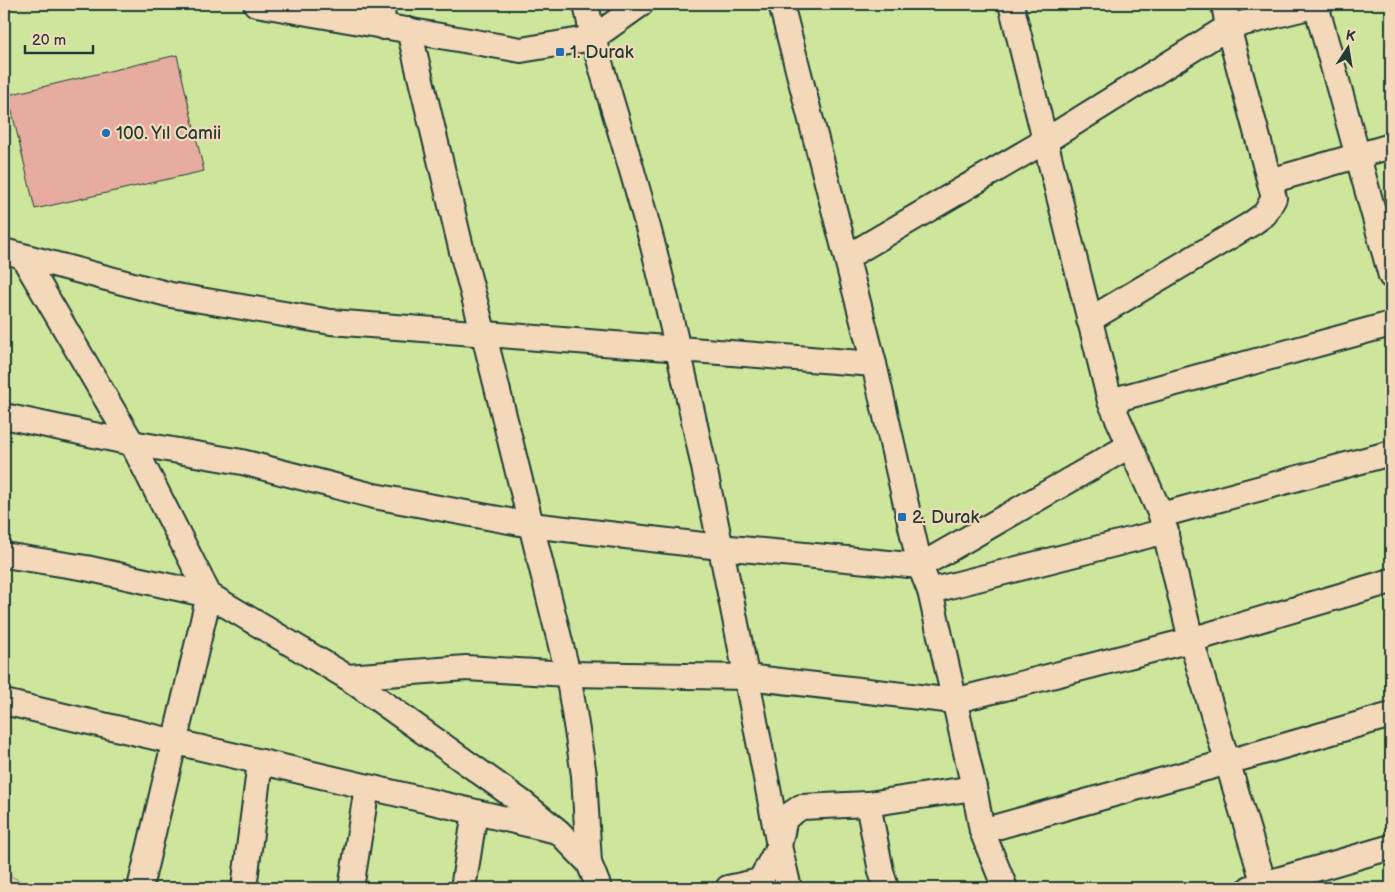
<svg xmlns="http://www.w3.org/2000/svg" width="1395" height="892" font-family="'Balsamiq Sans',sans-serif">
  <rect width="100%" height="100%" fill="#f0cfb5"/>
  <filter id="ink" filterUnits="userSpaceOnUse"><feTurbulence type="fractalNoise" baseFrequency=".02" numOctaves="2"/><feDisplacementMap in="SourceGraphic" scale="10" xChannelSelector="R" yChannelSelector="G"/><feConvolveMatrix kernelMatrix="1 2 1 2 8 2 1 2 1" color-interpolation-filters="sRGB"/></filter>
  <g filter="url(#ink)">
    <path fill="#cee69c" stroke="#769268" d="M4 4H1391V888H36L4 873Z"/>
    <path fill="#e5ac9f" stroke="#1f3d34" d="M177 55 204 171 35 209 8 95Z"/>
    <g fill="none" stroke-linecap="round" stroke-linejoin="round">
      <defs>
        <g id="minor">
          <path d="M256 4 521 50 593 38 641 4"/>
          <path d="M382 4 383 27"/>
          <path d="M586 4 593 38C613 110 637 182 655 254 704 450 741 648 779 846L789 888"/>
          <path d="M781 4 874 364 920 566 930 591 974 788"/>
          <path d="M1011 4 1110 401 1161 515 1191 640 1265 888"/>
          <path d="M1224 4 1228 27 1321 4"/>
          <path d="M1316 5 1391 276"/>
          <path d="M409 30 463 256 484 335 568 674 584 775 589 863"/>
          <path d="M1270 181 1391 146"/>
          <path d="M4 251 171 295 331 322 874 364"/>
          <path d="M23 257 132 443 209 595"/>
          <path d="M847 257 1045 141 1228 27 1274 198 1265 214 1251 224 1089 320"/>
          <path d="M1110 401 1391 324"/>
          <path d="M4 416 132 443 242 462 374 496 531 525 720 547 920 566 1129 446"/>
          <path d="M1161 515 1391 453"/>
          <path d="M4 555 86 568 209 595"/>
          <path d="M930 591 1166 531"/>
          <path d="M347 677 466 668 568 674 747 677 954 701 1191 640 1391 581"/>
          <path d="M4 702 553 830"/>
          <path d="M868 804 881 871 886 888"/>
          <path d="M982 831 1228 762 1391 715"/>
          <path d="M140 888 209 595 347 677 523 803 559 832 589 863 599 888"/>
          <path d="M244 888 260 762"/>
          <path d="M351 888 367 787"/>
          <path d="M463 888 475 812"/>
          <path d="M728 888 760 881 779 846 785 818 801 807 868 804 974 788 982 831 1005 888"/>
          <path d="M1250 888 1391 847"/>
        </g>
      </defs>
      <use href="#minor" stroke="#1f3d34" stroke-width="28"/>
      <use href="#minor" stroke="#f3d8ba" stroke-width="24"/>
    </g>
  </g>
  <g fill="#1f6fb2" stroke="#f3d8ba" stroke-width="2">
    <rect x="555" y="47" width="10" height="10" rx="2.5"/>
    <circle cx="106" cy="133" r="5"/>
    <rect x="897" y="512" width="10" height="10" rx="2.5"/>
  </g>
  <g text-anchor="middle" stroke-width="4.5" stroke-linejoin="round" paint-order="stroke">
    <g font-size="18" fill="#1f3d34" stroke="#f3d8ba" text-anchor="start">
      <text x="570" y="58">1. Durak</text>
      <text x="116" y="139">100. Yıl Camii</text>
      <text x="912" y="523">2. Durak</text>
    </g>
  </g>
  <rect width="1395" height="892" fill="none" stroke="#f3d8ba" stroke-width="20"/>
  <rect x="10" y="10" width="1375" height="872" fill="none" stroke="#1f3d34" stroke-width="2" filter="url(#ink)"/>
  <g transform="translate(1348 48) rotate(12)" stroke="#f3d8ba" stroke-width="4" paint-order="stroke">
  <path d="M0-4L9 19L0 12L-9 19Z" fill="#1f3d34"/>
  <text y="-8" font-size="14" font-weight="bold" text-anchor="middle" fill="#1f3d34">K</text>
  </g>
  <path d="M25 45v8h68v-8" fill="none" stroke="#1f3d34" stroke-width="2.5"/>
  <text x="32" y="45" font-size="15" fill="#1f3d34" stroke="#f3d8ba" stroke-width="4" paint-order="stroke">20 m</text>
</svg>
